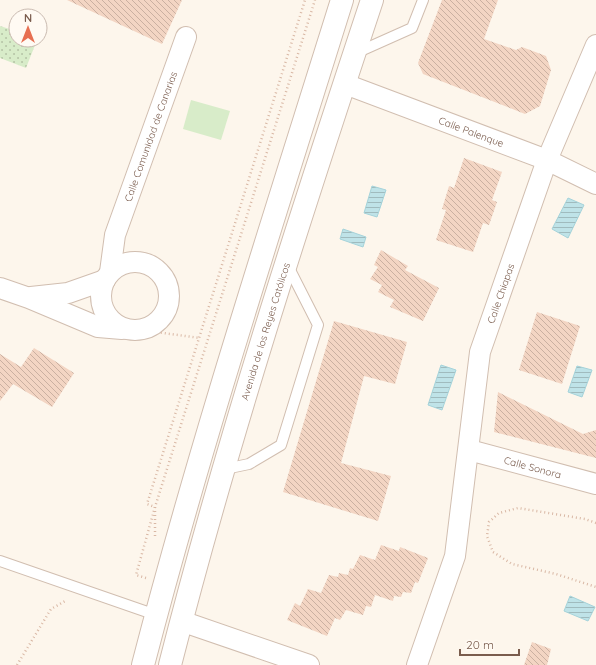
<svg xmlns="http://www.w3.org/2000/svg" width="596" height="665" font-family="Quicksand,sans-serif">
  <defs>
    <pattern id="park-dots" width="8" height="8" patternUnits="userSpaceOnUse"><rect width="8" height="8" fill="#d8ecc9"/><path d="M2 2h.1M6 6h.1" fill="none" stroke="#b4c2a5" stroke-width="1.8" stroke-linecap="round"/></pattern>
    <pattern id="water-rules" width="6" height="5" patternUnits="userSpaceOnUse"><rect width="6" height="5" fill="#bfe3e8"/><path d="M0 2.5h6" fill="none" stroke="#a0bbbe"/></pattern>
    <pattern id="building-back-hatch" width="6" height="6" patternUnits="userSpaceOnUse"><rect width="6" height="6" fill="#f3d5c3"/><path d="M-1 5l2 2M0 0l6 6M5-1l2 2" fill="none" stroke="#cab0a1"/></pattern>
  </defs>
  <rect width="100%" height="100%" fill="#fdf6ec"/>
  <path fill="#d8ecc9" d="M191 100 230 111 221 140 183 129Z"/>
  <path fill="url(#park-dots)" d="M0 26 16 31V40H37L26 68 0 58Z"/>
  <g fill="url(#water-rules)" stroke="#a5d3da">
    <path d="M372 186 386 190 377 217 364 213Z"/>
    <path d="M568 198 584 205 568 238 552 229Z"/>
    <path d="M343 229 366 237 363 247 340 239Z"/>
    <path d="M441 365 456 370 442 410 428 405Z"/>
    <path d="M577 366 592 370 582 397 568 392Z"/>
    <path d="M570 596 595 607 588 621 564 611Z"/>
  </g>
  <g fill="url(#building-back-hatch)">
    <path d="M67 0H182L162 44Z"/>
    <path d="M442 0H498L484 39 516 50 522 47 546 56 551 70 540 106 525 114 423 74 418 63Z"/>
    <path d="M464 158 502 172 492 200 497 202 489 225 483 223 473 252 436 240 446 210 442 209 449 186 454 188Z"/>
    <path d="M381 250 408 266 405 270 439 288 423 321 390 307 394 300 378 292 382 285 370 279 378 267 374 265Z"/>
    <path d="M537 312 580 326 562 384 519 370Z"/>
    <path d="M334 321 407 342 395 384 364 376 341 463 391 476 378 521 283 492Z"/>
    <path d="M34 348 74 373 52 407 13 384 0 401V354L21 367Z"/>
    <path d="M498 392 583 434 596 430V458L494 432Z"/>
    <path d="M381 545 399 551 400 547 428 558 418 583 415 582 411 593 403 592 401 597 394 596 393 601 375 595 371 607 366 606 363 615 346 610 340 620 335 618 327 636 287 620 295 603 300 606 308 589 321 593 329 575 338 577 339 573 348 575 350 568 353 569 360 555 375 560Z"/>
    <path d="M532 642 551 649 547 665H524Z"/>
  </g>
  <g fill="none" stroke-linecap="round" stroke-linejoin="round">
    <defs>
      <g id="service">
        <path d="M356 53 412 28 423 0"/>
        <path d="M225 469 249 464 281 445 318 325 288 266"/>
        <path d="M0 561 156 615"/>
      </g>
      <g id="minor">
        <path id="s1" d="M345 84 547 160 596 184"/>
        <circle cx="135" cy="296" r="34"/>
        <path id="s2" d="M110 272 115 235 186 37"/>
        <path d="M0 288 29 298 98 327 122 329"/>
        <path d="M31 297 68 293 105 280"/>
        <path id="s3" d="M469 450 596 484"/>
        <path d="M181 621 309 665"/>
        <path id="s4" d="M417 665 455 556 480 352 547 160 596 45"/>
      </g>
      <g id="tertiary">
        <path d="M143 665C201 441 273 221 342 0"/>
        <path id="s5" d="M170 665C227 441 299 220 372 0"/>
      </g>
    </defs>
    <use href="#service" stroke="#d1beb0" stroke-width="12"/>
    <use href="#minor" stroke="#d1beb0" stroke-width="22"/>
    <use href="#tertiary" stroke="#d1beb0" stroke-width="24"/>
    <g stroke="#d9b8a5" stroke-width="2.5" stroke-dasharray="1 3" stroke-linecap="butt">
      <path d="M141 330 200 338"/>
      <path d="M596 523 585 519 518 508 499 513 489 522 487 536 493 552 512 564 556 574 596 587"/>
      <path d="M155 536V507L315 0"/>
      <path d="M146 578 136 575 155 507 147 504 305 0"/>
      <path d="M17 665 51 609 67 600"/>
    </g>
    <use href="#service" stroke="#fff" stroke-width="10"/>
    <use href="#minor" stroke="#fff" stroke-width="20"/>
    <use href="#tertiary" stroke="#fff" stroke-width="22"/>
  </g>
  <g text-anchor="middle" stroke-width="3" stroke-linejoin="round" paint-order="stroke">
    <g font-size="10" fill="#7a5c4d" stroke="#fffaf3">
      <text dy="4" stroke="none"><textPath href="#s1" startOffset="135">Calle Palenque</textPath></text>
      <text dy="4" stroke="none"><textPath href="#s2" startOffset="142">Calle Comunidad de Canarias</textPath></text>
      <text dy="4" stroke="none"><textPath href="#s4" startOffset="383">Calle Chiapas</textPath></text>
      <text dy="4" stroke="none"><textPath href="#s5" startOffset="347">Avenida de los Reyes Católicos</textPath></text>
      <text dy="4" stroke="none"><textPath href="#s3" startOffset="66">Calle Sonora</textPath></text>
    </g>
  </g>
  <g transform="translate(28 28)"><circle r="19" fill="#fffaf3" stroke="#cabbb1"/>
  <path d="M0-3L7 15L0 10L-7 15Z" fill="#e76f51"/>
  <text y="-6" font-size="11" font-weight="bold" text-anchor="middle" fill="#7a5c4d">N</text>
  </g>
  <path d="M460 649v6h59v-6" fill="none" stroke="#7a5c4d" stroke-width="2"/>
  <text x="466" y="649" font-size="12" fill="#7a5c4d" stroke="#fffaf3" stroke-width="3" paint-order="stroke">20 m</text>
</svg>
